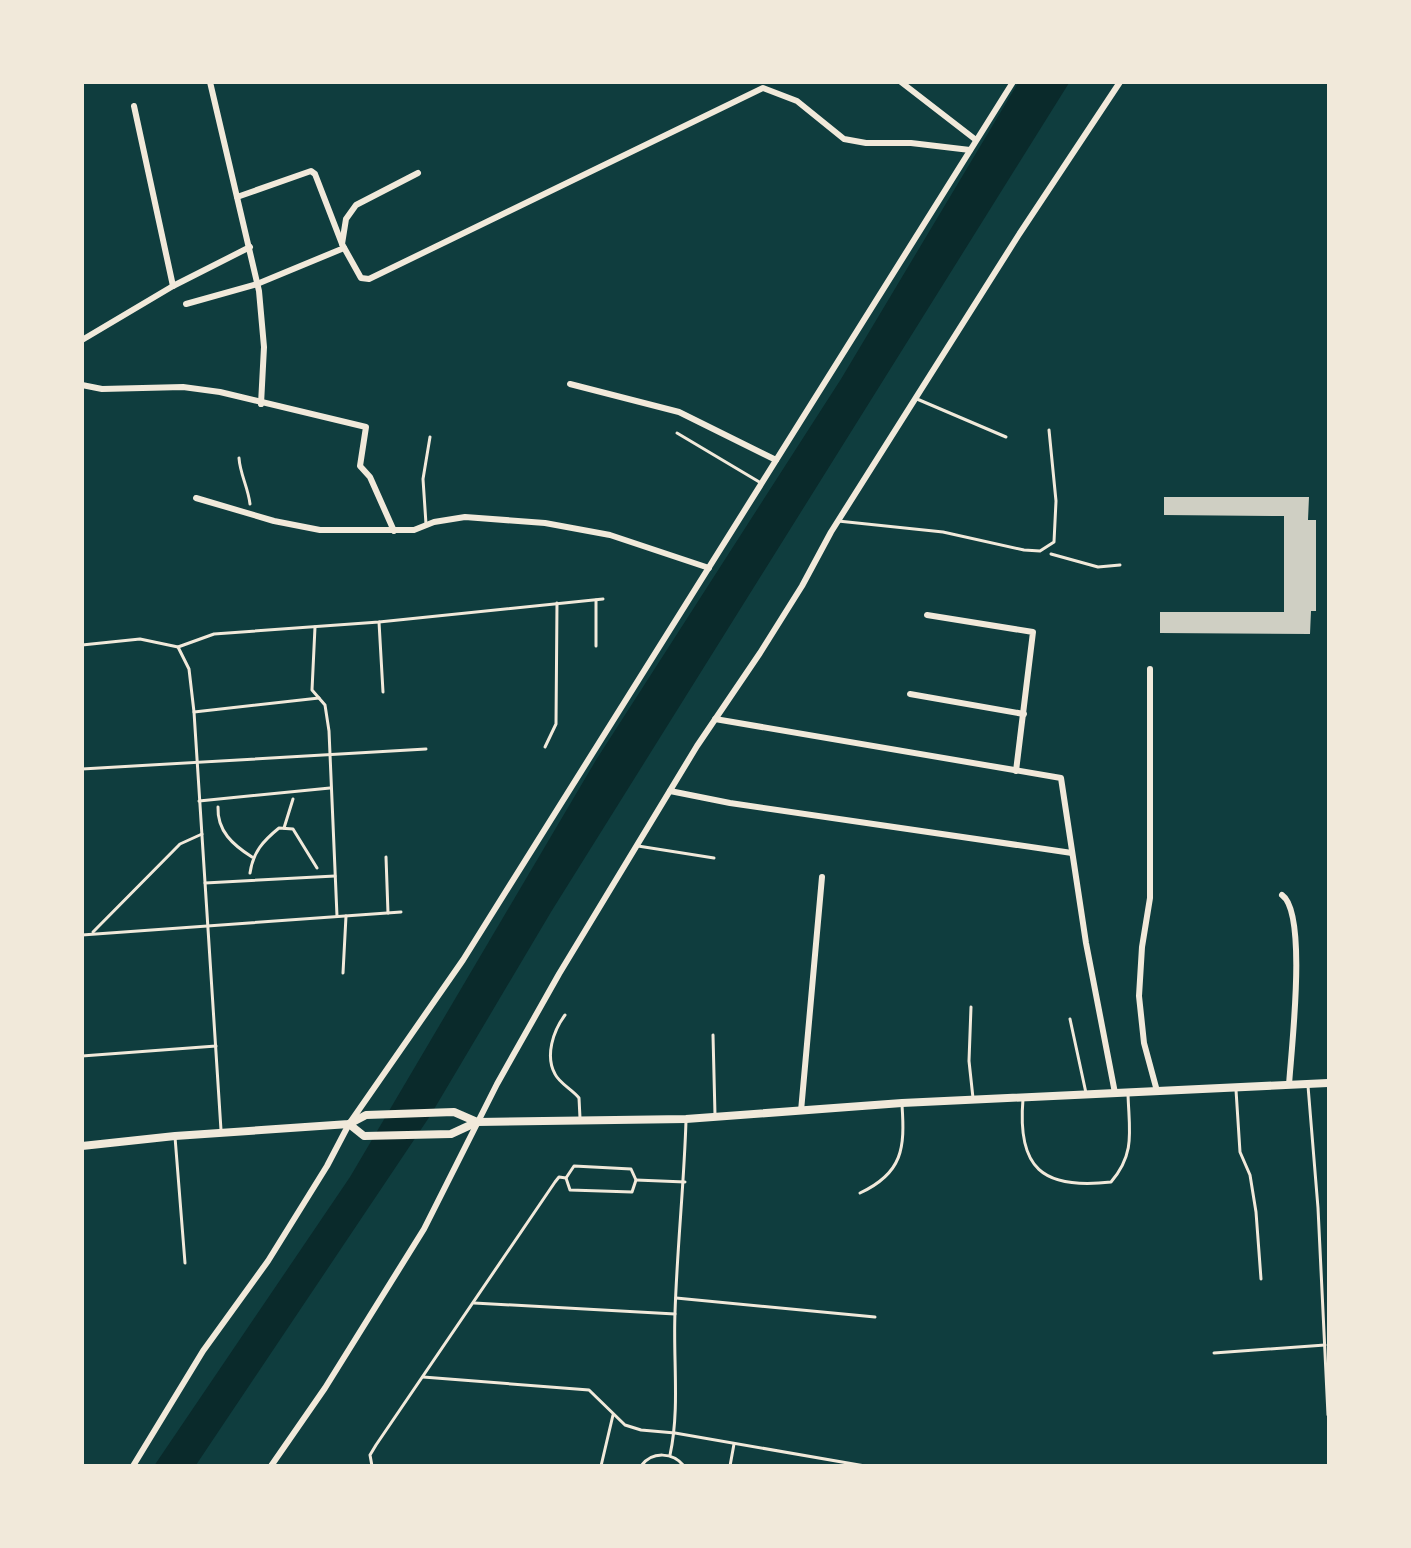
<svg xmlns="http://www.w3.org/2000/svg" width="1411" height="1548" font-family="'Times New Roman',serif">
  <rect width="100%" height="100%" fill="#0f3d3e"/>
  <path fill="#0a2a2b" d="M1018 83H1069L551 912 430 1116 196 1465 154 1466 350 1177 596 760 841 379Z"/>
  <path fill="#cfcfc3" d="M1164 497H1309L1308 520H1316V611H1311L1310 634 1160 633V612H1284V516L1164 515Z"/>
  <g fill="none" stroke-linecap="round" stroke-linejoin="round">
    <g stroke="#f1e9da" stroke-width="3">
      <path d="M239 458C240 474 248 487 250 504"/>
      <path d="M1051 554 1098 567 1120 565"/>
      <path d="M218 807C217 831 233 845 252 857"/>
      <path d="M284 828 293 799"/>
      <path d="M250 873C253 852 263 841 279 828L293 829 317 868"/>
    </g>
    <g stroke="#f1e9da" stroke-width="3">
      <path d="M917 399 1006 437"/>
      <path d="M677 433 761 483"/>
      <path d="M838 521 943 532 1024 550 1040 551 1054 542 1056 501 1049 430"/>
      <path d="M426 524 423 479 430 437"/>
      <path d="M379 622 383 692"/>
      <path d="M315 627 312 690 325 705 329 731 337 916"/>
      <path d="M82 645 140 639 178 647 214 634 379 622 603 599"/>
      <path d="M596 646V600"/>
      <path d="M178 647 189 669 194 712 221 1130"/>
      <path d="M194 712 319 698"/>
      <path d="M545 747 556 724 557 603"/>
      <path d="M82 769 426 749"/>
      <path d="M199 801 330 788"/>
      <path d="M638 846 714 858"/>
      <path d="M386 857 388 913"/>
      <path d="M205 883 335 876"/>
      <path d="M93 932 180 844 202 834"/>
      <path d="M82 935 401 912"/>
      <path d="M343 973 346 916"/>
      <path d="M971 1007 969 1061 973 1098"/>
      <path d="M565 1015C553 1031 545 1056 555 1074 559 1083 573 1090 579 1098L580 1118"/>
      <path d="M1070 1019 1086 1093"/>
      <path d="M713 1035 715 1115"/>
      <path d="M82 1056 216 1046"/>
      <path d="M1308 1086 1318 1208 1328 1415"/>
      <path d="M1236 1090 1240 1152 1250 1175 1256 1212 1261 1279"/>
      <path d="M1023 1099C1017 1168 1042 1190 1111 1182 1136 1153 1129 1130 1128 1094"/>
      <path d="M175 1137 185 1263"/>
      <path d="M574 1166 631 1169 636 1180 632 1192 570 1190 566 1178Z"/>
      <path d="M636 1180 685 1182"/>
      <path d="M860 1193C903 1173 905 1148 902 1105"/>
      <path d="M676 1298 875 1317"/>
      <path d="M474 1303 675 1314"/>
      <path d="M1214 1353 1325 1345"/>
      <path d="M423 1377 589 1390 625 1425 641 1430 675 1433 865 1466"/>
      <path d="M670 1455C680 1409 673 1360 675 1313 677 1249 684 1185 686 1121"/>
      <path d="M372 1466 370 1455 376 1445 555 1182 559 1177 566 1178"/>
      <path d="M601 1466 613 1415"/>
      <path d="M641 1466C652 1451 673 1452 684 1466"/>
      <path d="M730 1466 734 1444"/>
    </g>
    <g stroke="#f1e9da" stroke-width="6">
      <path d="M210 82 259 291 264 347 261 404"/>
      <path d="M901 82 976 140"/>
      <path d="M134 106 173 286"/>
      <path d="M418 173 356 205 346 219 342 244 361 278 369 279 763 88 797 101 844 139 866 143H911L970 150"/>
      <path d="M237 197 311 171 315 174 342 244"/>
      <path d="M186 304 257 284 344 248"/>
      <path d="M82 340 173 286 250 247"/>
      <path d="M570 384 679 412 776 460"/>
      <path d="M82 385 102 389 183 387 220 392 366 427 360 466 370 477 394 531"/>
      <path d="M196 498 274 521 320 530H414L434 522 465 517 545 523 610 535 709 568"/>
      <path d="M927 615 1033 632 1016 771"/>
      <path d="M1150 669V898L1142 947 1139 996 1144 1043 1157 1091"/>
      <path d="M910 694 1024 714"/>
      <path d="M715 719 1061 778 1086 943 1115 1093"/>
      <path d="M670 791 730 803 1072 853"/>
      <path d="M1282 895C1308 913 1291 1051 1289 1085"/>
      <path d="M801 1111 822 877"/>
      <path d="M133 1466 203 1351 268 1261 327 1166 349 1124 463 960 1013 82"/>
      <path d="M271 1466 325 1388 424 1229 497 1084 559 974 697 746 760 653 802 586 831 532 1018 236 1120 82"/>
    </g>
    <g stroke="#f1e9da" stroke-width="8">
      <path d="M349 1124 364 1136 451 1134 477 1122"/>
      <path d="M82 1146 175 1136 349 1124 366 1115 454 1112 477 1122 686 1119 902 1103 1328 1083"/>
    </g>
  </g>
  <rect width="1411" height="1548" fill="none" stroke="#f1e9da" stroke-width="168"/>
</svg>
